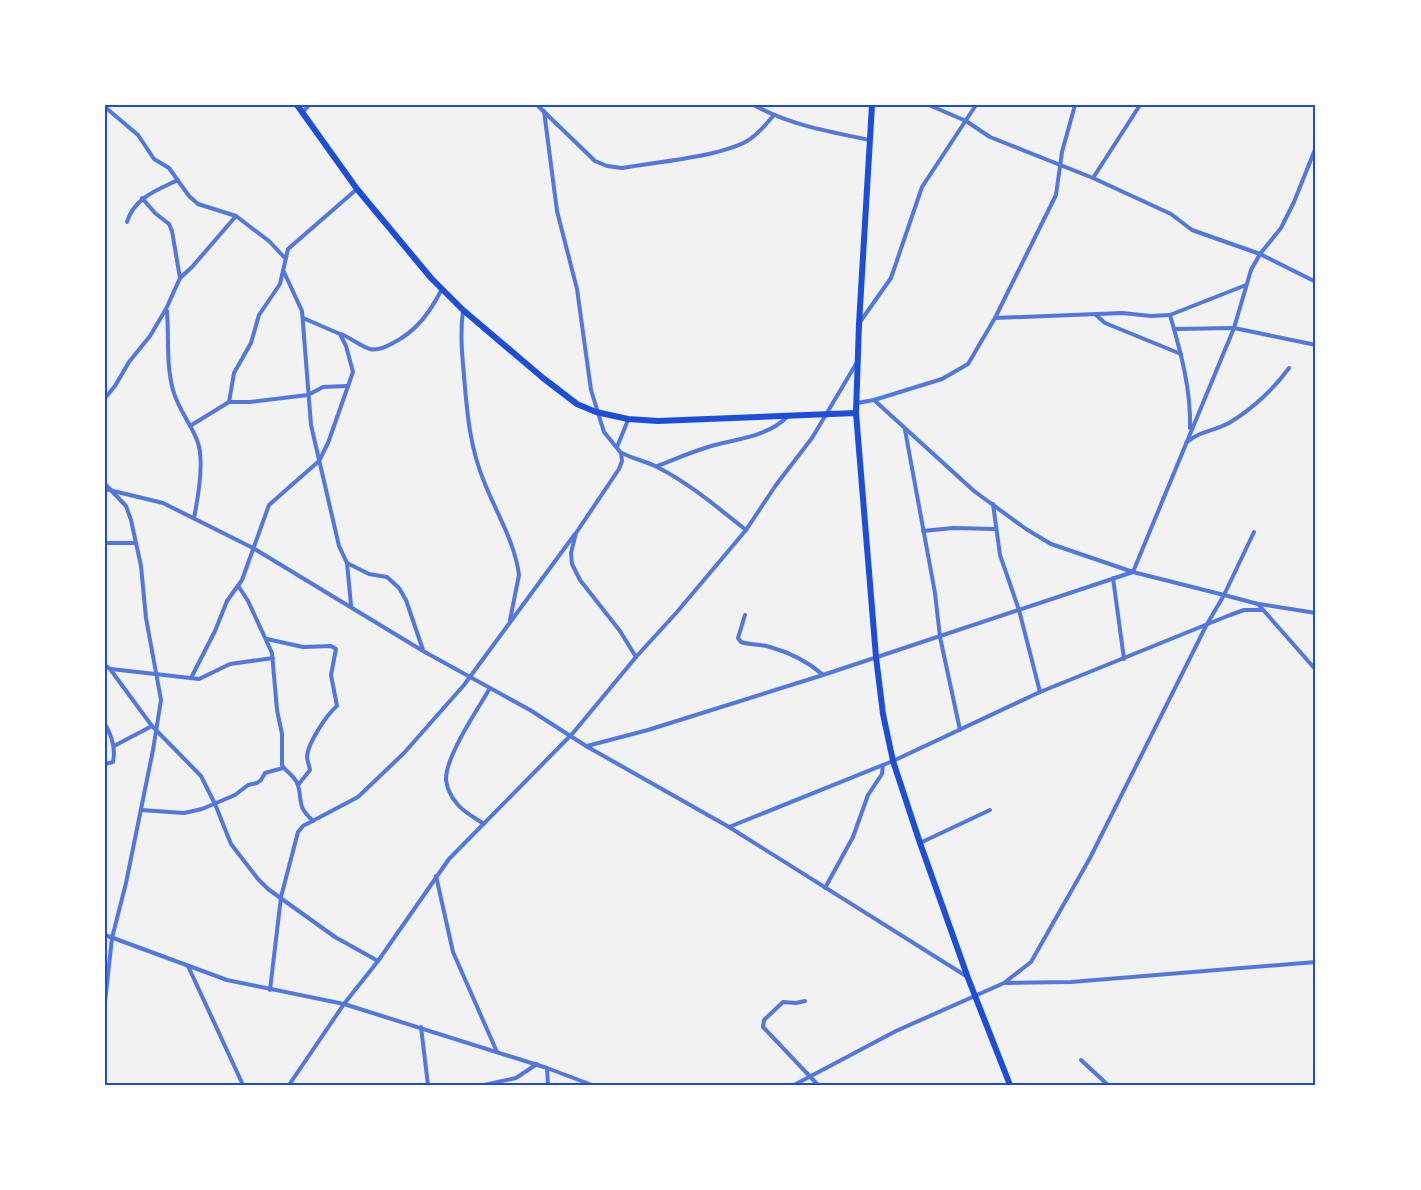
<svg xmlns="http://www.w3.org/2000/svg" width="1421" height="1190" font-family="'DM Sans',sans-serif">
  <rect width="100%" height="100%" fill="#f2f2f2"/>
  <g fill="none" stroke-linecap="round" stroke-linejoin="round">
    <g stroke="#5277de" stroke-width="4">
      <path d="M537 105 595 161 607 166 622 168C655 162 719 157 747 141 758 135 766 124 774 115"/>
      <path d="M754 105C789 125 831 132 870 140"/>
      <path d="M929 105 966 121 990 137 1093 178 1171 214 1192 230 1260 254 1316 282"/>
      <path d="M105 107 138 135 154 159 169 168 189 196 198 204 236 216 269 241 284 257"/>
      <path d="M544 111 557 211 577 289 591 390 604 432 621 453 622 461 619 469 576 533 571 553 572 564 580 580 620 631 636 657"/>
      <path d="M303 112 309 105"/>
      <path d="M1093 178 1140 105"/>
      <path d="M142 198 155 213 169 224 172 231 180 278"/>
      <path d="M127 222C134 198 157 190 178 180"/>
      <path d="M284 272 302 311 311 425 339 546 347 563 351 605"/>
      <path d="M167 311C169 337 166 364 173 390 178 409 190 422 197 440 205 459 198 498 194 518"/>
      <path d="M463 311C460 333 462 354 464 376 467 413 470 449 485 484 497 514 515 543 519 575L510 620"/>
      <path d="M1096 315 1105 323 1181 354"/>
      <path d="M1170 315C1181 353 1191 389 1190 428"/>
      <path d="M995 318 1122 313 1151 316 1170 315 1246 285"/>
      <path d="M860 322 891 278 922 187 976 105"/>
      <path d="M1174 329 1234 328 1316 345"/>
      <path d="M341 334C351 338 360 346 370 349 378 351 386 347 393 343 417 331 430 312 442 289"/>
      <path d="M105 398 115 386 129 362 150 336 166 309 180 278 192 267 236 216"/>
      <path d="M874 400 974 491 1026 529 1051 544 1133 572 1234 328 1251 270 1260 254 1281 228 1294 202 1316 147"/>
      <path d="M229 402 234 373 251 343 259 315 280 284 288 249 357 189"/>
      <path d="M857 403 874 400 942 379 968 364 995 318 1056 195 1062 152 1075 105"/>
      <path d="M190 426 229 402H250L308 395 323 387 347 386"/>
      <path d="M905 430 935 593 940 637 960 730"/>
      <path d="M1186 443C1199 431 1214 431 1229 423 1251 410 1274 389 1289 368"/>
      <path d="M617 447 628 420"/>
      <path d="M622 453C633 459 646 461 657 467 689 483 718 508 746 530"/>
      <path d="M657 466C673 460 689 453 705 448 733 439 766 438 787 417"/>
      <path d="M105 484 126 506 131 520 141 566 146 618 161 700 153 750 126 883 112 938 105 1002"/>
      <path d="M105 489 163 503 253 548 423 651 530 710 586 746 729 827 966 976"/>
      <path d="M993 504 1000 555 1019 610 1040 692"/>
      <path d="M923 531 953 528 995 529"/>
      <path d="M105 543H136"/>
      <path d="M347 563 369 574 387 577 399 588 406 600 423 650"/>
      <path d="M1113 578 1124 659"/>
      <path d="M239 587 248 601 272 653 277 710 282 734V765C286 772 295 776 298 785 303 804 296 804 313 821"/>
      <path d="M1259 604 1316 613"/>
      <path d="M745 615 738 638 741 642C750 645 760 644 770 647 788 652 808 662 822 674"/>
      <path d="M267 639 303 647 331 646 336 649 331 675 337 706C327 714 308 743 307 756 307 760 309 765 310 770L298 785"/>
      <path d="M105 665 110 669 152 726 201 776 215 804 231 844 258 879 268 889 335 937 378 961"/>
      <path d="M111 669 199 679 230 664 273 658"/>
      <path d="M191 678 215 631 227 601 242 580 269 505 319 461 328 443 353 372 346 346 340 334 303 318"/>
      <path d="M105 724C112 736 116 748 113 762L105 764"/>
      <path d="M114 746 152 726"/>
      <path d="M587 746 648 730 823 675 1133 572 1224 595 1254 532"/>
      <path d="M141 810 184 813 202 809 235 795 248 785 257 783 261 780 265 773 283 768"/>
      <path d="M484 824C475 818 464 812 458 805 452 798 447 788 446 780 445 757 478 709 490 688"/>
      <path d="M729 827 893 761 1040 692 1230 615 1244 610H1262"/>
      <path d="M920 843 990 810"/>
      <path d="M436 876 453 952 497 1052"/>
      <path d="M825 888 853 837 868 795 882 774 883 765"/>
      <path d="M105 935 227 980 344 1004 547 1068 592 1085"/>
      <path d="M188 966 243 1085"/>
      <path d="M1005 983 1071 982 1316 962"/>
      <path d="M270 990 281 897 298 832 303 826 358 797 404 753 464 685 575 534"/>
      <path d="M805 1001 796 1003 783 1002 764 1020 763 1027 818 1085"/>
      <path d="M421 1027 428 1085"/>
      <path d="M1081 1060 1108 1085"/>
      <path d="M547 1068 548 1085"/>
      <path d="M289 1085 344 1004 378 961 449 859 573 733 636 657 677 612 746 530 776 485 812 438 856 364"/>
      <path d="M484 1085 516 1078 537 1064"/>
      <path d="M794 1085 896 1031 1004 983 1031 962 1090 858 1206 626 1224 595 1258 604 1316 670"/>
    </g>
    <g stroke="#1d4ed8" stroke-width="6">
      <path d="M297 105 357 189 431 278 463 310 543 378 577 404 596 412 628 419 658 421 856 413 876 657 883 714 893 761 920 843 968 978 1010 1085"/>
      <path d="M856 413 859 324 872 105"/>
    </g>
  </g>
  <rect width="1421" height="1190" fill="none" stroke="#ffffff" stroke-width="213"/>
  <rect x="106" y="106" width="1208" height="978" fill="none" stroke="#1d4ed8" stroke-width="2"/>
</svg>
